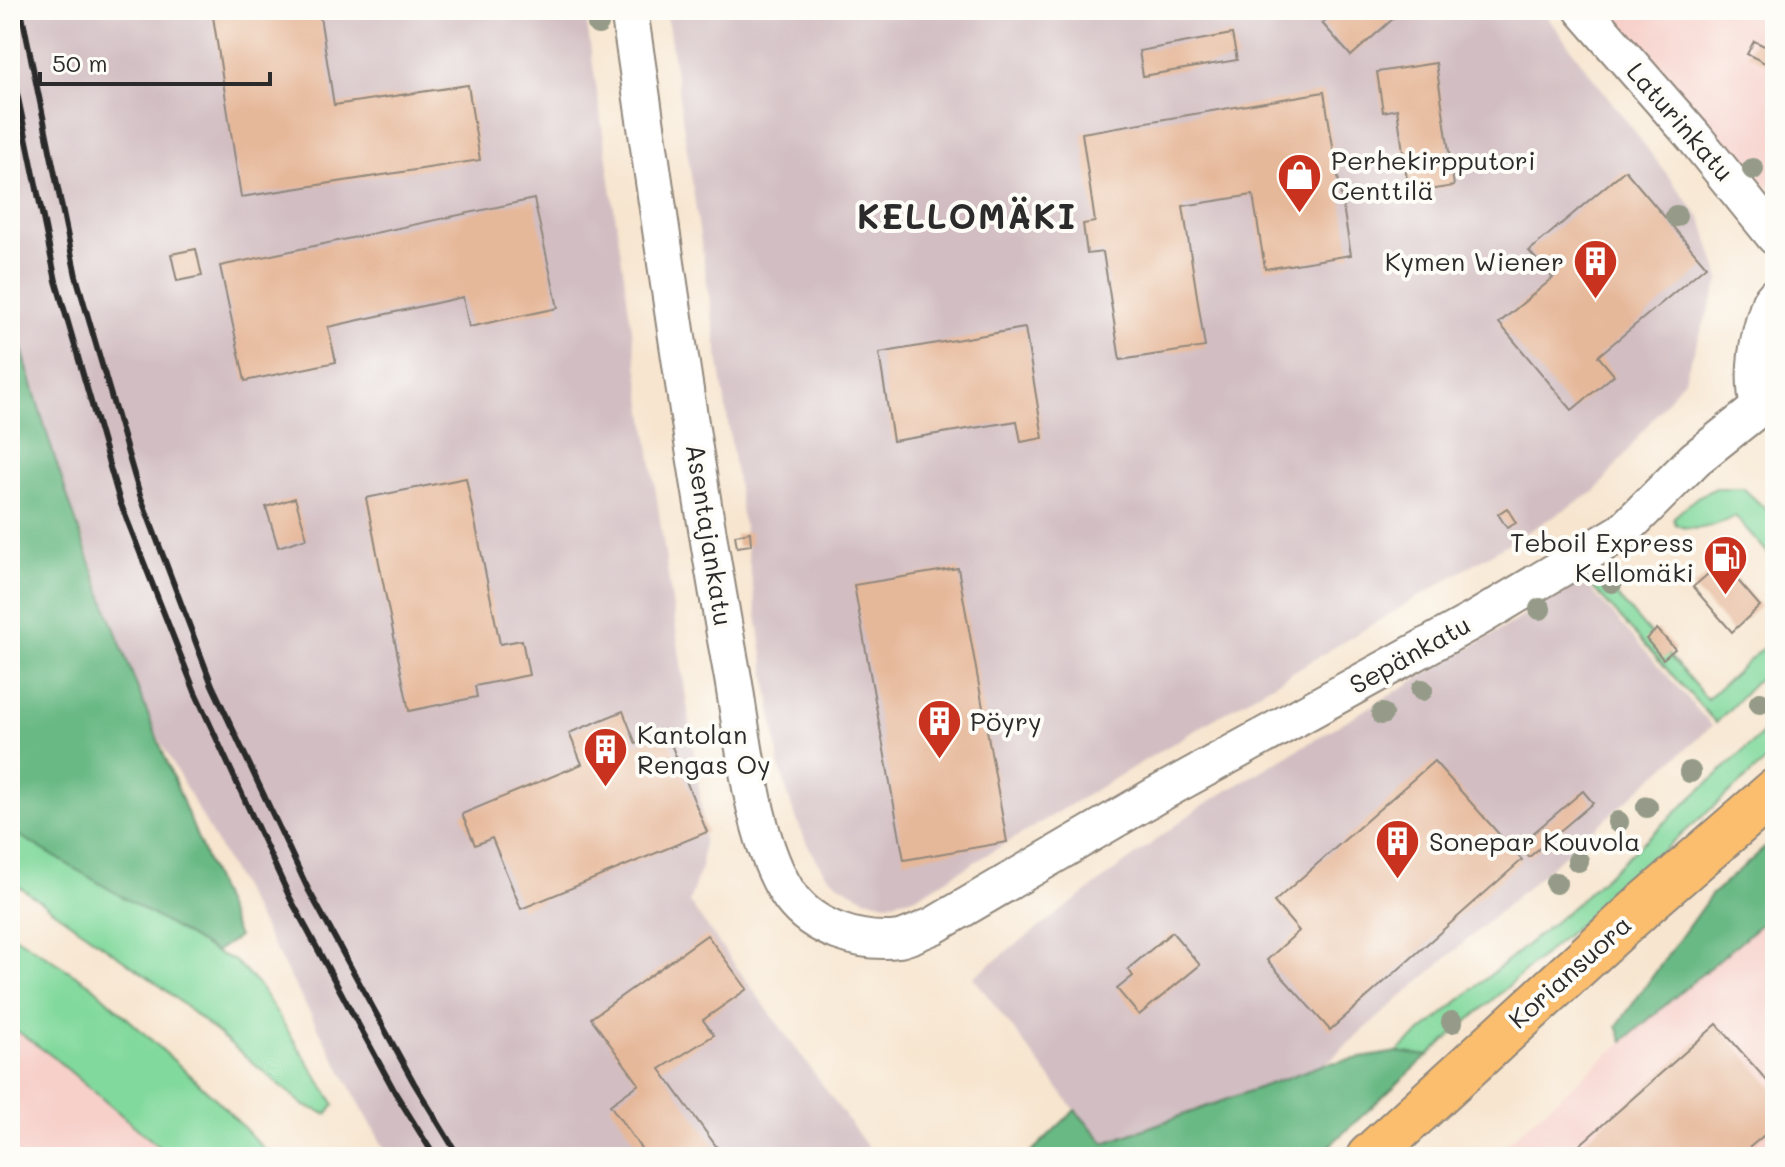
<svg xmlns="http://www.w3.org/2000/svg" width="1785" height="1167" font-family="Mali,sans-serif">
  <rect width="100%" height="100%" fill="#fdfcf7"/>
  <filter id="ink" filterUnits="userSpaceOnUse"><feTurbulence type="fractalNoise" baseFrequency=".0125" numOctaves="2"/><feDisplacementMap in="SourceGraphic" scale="16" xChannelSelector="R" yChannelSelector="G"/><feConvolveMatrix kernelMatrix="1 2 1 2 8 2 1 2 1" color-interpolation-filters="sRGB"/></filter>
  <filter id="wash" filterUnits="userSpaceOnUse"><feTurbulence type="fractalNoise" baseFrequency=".006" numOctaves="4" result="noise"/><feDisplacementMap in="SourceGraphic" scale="32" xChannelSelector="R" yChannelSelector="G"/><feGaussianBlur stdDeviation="1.8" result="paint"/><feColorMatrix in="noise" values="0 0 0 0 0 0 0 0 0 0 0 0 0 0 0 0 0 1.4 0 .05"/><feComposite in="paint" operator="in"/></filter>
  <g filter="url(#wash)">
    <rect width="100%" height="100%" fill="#f7e5cf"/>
    <g fill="#f7d0ca">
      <path d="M1610 10H1775V190L1762 184 1689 106Z"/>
      <path d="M1775 912V1157H1491L1735 943Z"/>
      <path d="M10 1026 52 1056 171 1157H10Z"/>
    </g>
    <g fill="#d2bec2">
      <path d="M10 10H585L697 772 704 831 701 867 689 902 875 1157H389L146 715 35 401 10 305Z"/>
      <path d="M666 10H1542L1703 222 1720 279 1684 379 1596 491 916 897 887 903 865 898 842 886 825 873 806 842 792 808 780 768Z"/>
      <path d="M1583 581 1712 726 1325 1064 1104 1143 1075 1110 973 977 1200 807Z"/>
    </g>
    <g fill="#82d99d" stroke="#568264" stroke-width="2">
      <path d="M1716 488H1743L1775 518V561L1735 516C1717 526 1696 533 1676 525L1673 518 1697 497Z"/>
      <path d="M1599 575 1707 699 1775 637V662L1716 723 1585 579Z"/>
      <path d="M1775 722V753L1428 1056 1397 1052 1569 910Z"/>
      <path d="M10 829 215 952 235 961 260 987 335 1105 327 1114 305 1106 162 987 10 880Z"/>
      <path d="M10 933 91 985 216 1099 272 1157H171L52 1056 10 1026Z"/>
    </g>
    <g fill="#69b984" stroke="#4a7258" stroke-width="2">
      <path d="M10 305C66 521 153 730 238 937L215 952 10 830Z"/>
      <path d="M1775 839V912L1623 1041 1617 1026 1711 895Z"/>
      <path d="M1397 1052 1428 1056 1317 1157H1026L1075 1110 1105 1143 1325 1064Z"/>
    </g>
    <g id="blocks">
      <g fill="#e6b89a">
        <path d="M212 10H319L334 105 468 85 480 160 241 197Z"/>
        <path d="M1337 10H1403L1351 56 1322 23Z"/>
        <path d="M1232 34 1237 60 1143 76 1139 51Z"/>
        <path d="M1754 41 1775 51V68L1747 54Z"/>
        <path d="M1436 63 1454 186 1409 193 1397 109 1383 112 1377 72Z"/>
        <path d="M1324 92 1351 255 1265 269 1253 195 1183 206 1205 347 1120 360 1103 252 1087 254 1083 224 1095 222 1082 133Z"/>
        <path d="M1625 170 1706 266 1598 356 1614 375 1572 410 1499 323 1553 278 1529 251Z"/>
        <path d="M534 199 558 308 469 327 463 297 328 327 336 362 245 381 220 266Z"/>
        <path d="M196 249 202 276 177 281 171 254Z"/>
        <path d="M1025 328 1043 438 1021 442 1017 421 893 441 879 353Z"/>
        <path d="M466 478 500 644 522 640 529 675 475 686 477 697 409 711 366 498Z"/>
        <path d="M295 498 307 538 278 547 266 507Z"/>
        <path d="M1507 508 1516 523 1507 528 1498 514Z"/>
        <path d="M750 532 751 545 737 547 735 535Z"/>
        <path d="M1722 562 1760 606 1732 632 1693 587Z"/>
        <path d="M958 568 1007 842 904 860 854 585Z"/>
        <path d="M1657 629 1675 649 1663 659 1646 639Z"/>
        <path d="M623 711 636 744 666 732 707 832 521 909 492 838 475 845 462 814 582 764 569 733Z"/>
        <path d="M1434 761 1522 860 1330 1030 1267 960 1299 931 1274 902Z"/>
        <path d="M1583 791 1593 803 1529 857 1519 845Z"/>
        <path d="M1172 932 1200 965 1139 1015 1117 989 1133 976 1128 969Z"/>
        <path d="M707 935 747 989 703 1020 714 1035 660 1069 724 1157H647L610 1105 639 1084 591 1018Z"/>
        <path d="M1717 1024 1775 1090V1126L1738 1157H1566Z"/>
      </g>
    </g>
  </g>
  <g filter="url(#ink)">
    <use href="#blocks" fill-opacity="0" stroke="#91887d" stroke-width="2"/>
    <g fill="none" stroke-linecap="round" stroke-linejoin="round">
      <defs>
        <g id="minor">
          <path d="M629 10C662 233 692 456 733 678 744 743 753 845 791 898 814 929 861 944 899 939 910 937 922 930 933 926L1155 796 1476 619 1622 532 1695 459 1759 408"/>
          <path d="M1583 10 1694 137 1775 237"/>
          <path d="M1759 408C1751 371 1758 338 1770 302L1775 296"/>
        </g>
        <path id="major" d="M1369 1157 1645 904 1775 791"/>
      </defs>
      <use href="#minor" stroke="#91887d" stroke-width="40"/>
      <use href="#major" stroke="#91887d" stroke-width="48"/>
      <use href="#minor" stroke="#fff" stroke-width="36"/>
      <use href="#major" stroke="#fbbe6e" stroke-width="44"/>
      <g stroke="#2b2b2b" stroke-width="6">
        <path d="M21 10 76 276 140 495 212 685 308 889 414 1083 459 1157"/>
        <path d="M10 59 56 281 120 502 195 692 290 898 396 1094 435 1157"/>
      </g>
    </g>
    <g fill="#959b88">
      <circle cx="598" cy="24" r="11"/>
      <circle cx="1753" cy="169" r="11"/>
      <circle cx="1676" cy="216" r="11"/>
      <circle cx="1612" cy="582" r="11"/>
      <circle cx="1540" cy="609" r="11"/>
      <circle cx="1422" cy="690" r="11"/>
      <circle cx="1760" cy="703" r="11"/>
      <circle cx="1382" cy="714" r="11"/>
      <circle cx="1690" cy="772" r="11"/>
      <circle cx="1647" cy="807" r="11"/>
      <circle cx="1618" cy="822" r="11"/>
      <circle cx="1578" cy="861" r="11"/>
      <circle cx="1556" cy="883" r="11"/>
      <circle cx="1452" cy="1022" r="11"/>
    </g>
  </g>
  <defs>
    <symbol id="shop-pin" viewBox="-11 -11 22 30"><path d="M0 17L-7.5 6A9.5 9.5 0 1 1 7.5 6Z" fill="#c8321e" stroke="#fdfcf7"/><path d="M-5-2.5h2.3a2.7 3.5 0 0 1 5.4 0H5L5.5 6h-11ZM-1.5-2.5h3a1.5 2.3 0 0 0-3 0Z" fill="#fff"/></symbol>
    <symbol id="building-pin" viewBox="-11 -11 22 30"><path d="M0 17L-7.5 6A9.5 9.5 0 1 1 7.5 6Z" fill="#c8321e" stroke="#fdfcf7"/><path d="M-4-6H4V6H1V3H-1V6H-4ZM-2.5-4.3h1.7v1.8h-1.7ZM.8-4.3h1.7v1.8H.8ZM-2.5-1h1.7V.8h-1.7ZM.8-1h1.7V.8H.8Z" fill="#fff"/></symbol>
    <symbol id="fuel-pin" viewBox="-11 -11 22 30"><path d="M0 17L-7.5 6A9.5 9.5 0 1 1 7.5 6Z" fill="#c8321e" stroke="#fdfcf7"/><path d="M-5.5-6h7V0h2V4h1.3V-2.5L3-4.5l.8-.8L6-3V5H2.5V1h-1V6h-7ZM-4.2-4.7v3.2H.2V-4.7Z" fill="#fff"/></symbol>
  </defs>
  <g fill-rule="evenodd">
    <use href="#shop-pin" x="1274" y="150" width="51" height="69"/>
    <use href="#building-pin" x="1570" y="236" width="51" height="69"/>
    <use href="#fuel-pin" x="1700" y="532" width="51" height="69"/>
    <use href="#building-pin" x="914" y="696" width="51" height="69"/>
    <use href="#building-pin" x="580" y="724" width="51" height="69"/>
    <use href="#building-pin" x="1372" y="816" width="51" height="69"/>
  </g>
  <g text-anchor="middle" stroke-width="8" stroke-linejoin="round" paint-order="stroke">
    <g font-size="26" fill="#2b2b2b" stroke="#fdfcf7">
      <text transform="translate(1680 122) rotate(49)" y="9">Laturinkatu</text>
      <text transform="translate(709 535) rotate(81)" y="9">Asentajankatu</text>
      <text transform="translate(1410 655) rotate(-29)" y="9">Sepänkatu</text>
      <text transform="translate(1570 972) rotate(-42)" y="9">Koriansuora</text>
    </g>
    <g font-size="26" fill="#2b2b2b" stroke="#fdfcf7" text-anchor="start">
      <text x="1331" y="170">Perhekirpputori<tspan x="1331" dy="30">Centtilä</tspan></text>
      <text x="1564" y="271" text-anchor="end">Kymen Wiener</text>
      <text x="1694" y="552" text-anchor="end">Teboil Express<tspan x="1694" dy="30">Kellomäki</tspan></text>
      <text x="970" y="731">Pöyry</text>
      <text x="637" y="744">Kantolan<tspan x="637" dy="30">Rengas Oy</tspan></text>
      <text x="1429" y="851">Sonepar Kouvola</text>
    </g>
    <g font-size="34" font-weight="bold" letter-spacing="2" fill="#2b2b2b" stroke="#fdfcf7">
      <text x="967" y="229">KELLOMÄKI</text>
    </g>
  </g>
  <rect width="1785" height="1167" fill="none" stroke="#fdfcf7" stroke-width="40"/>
  <path d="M40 72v12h230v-12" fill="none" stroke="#2b2b2b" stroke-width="4"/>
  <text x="52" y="72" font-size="24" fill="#2b2b2b" stroke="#fdfcf7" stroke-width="6" paint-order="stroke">50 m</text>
</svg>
